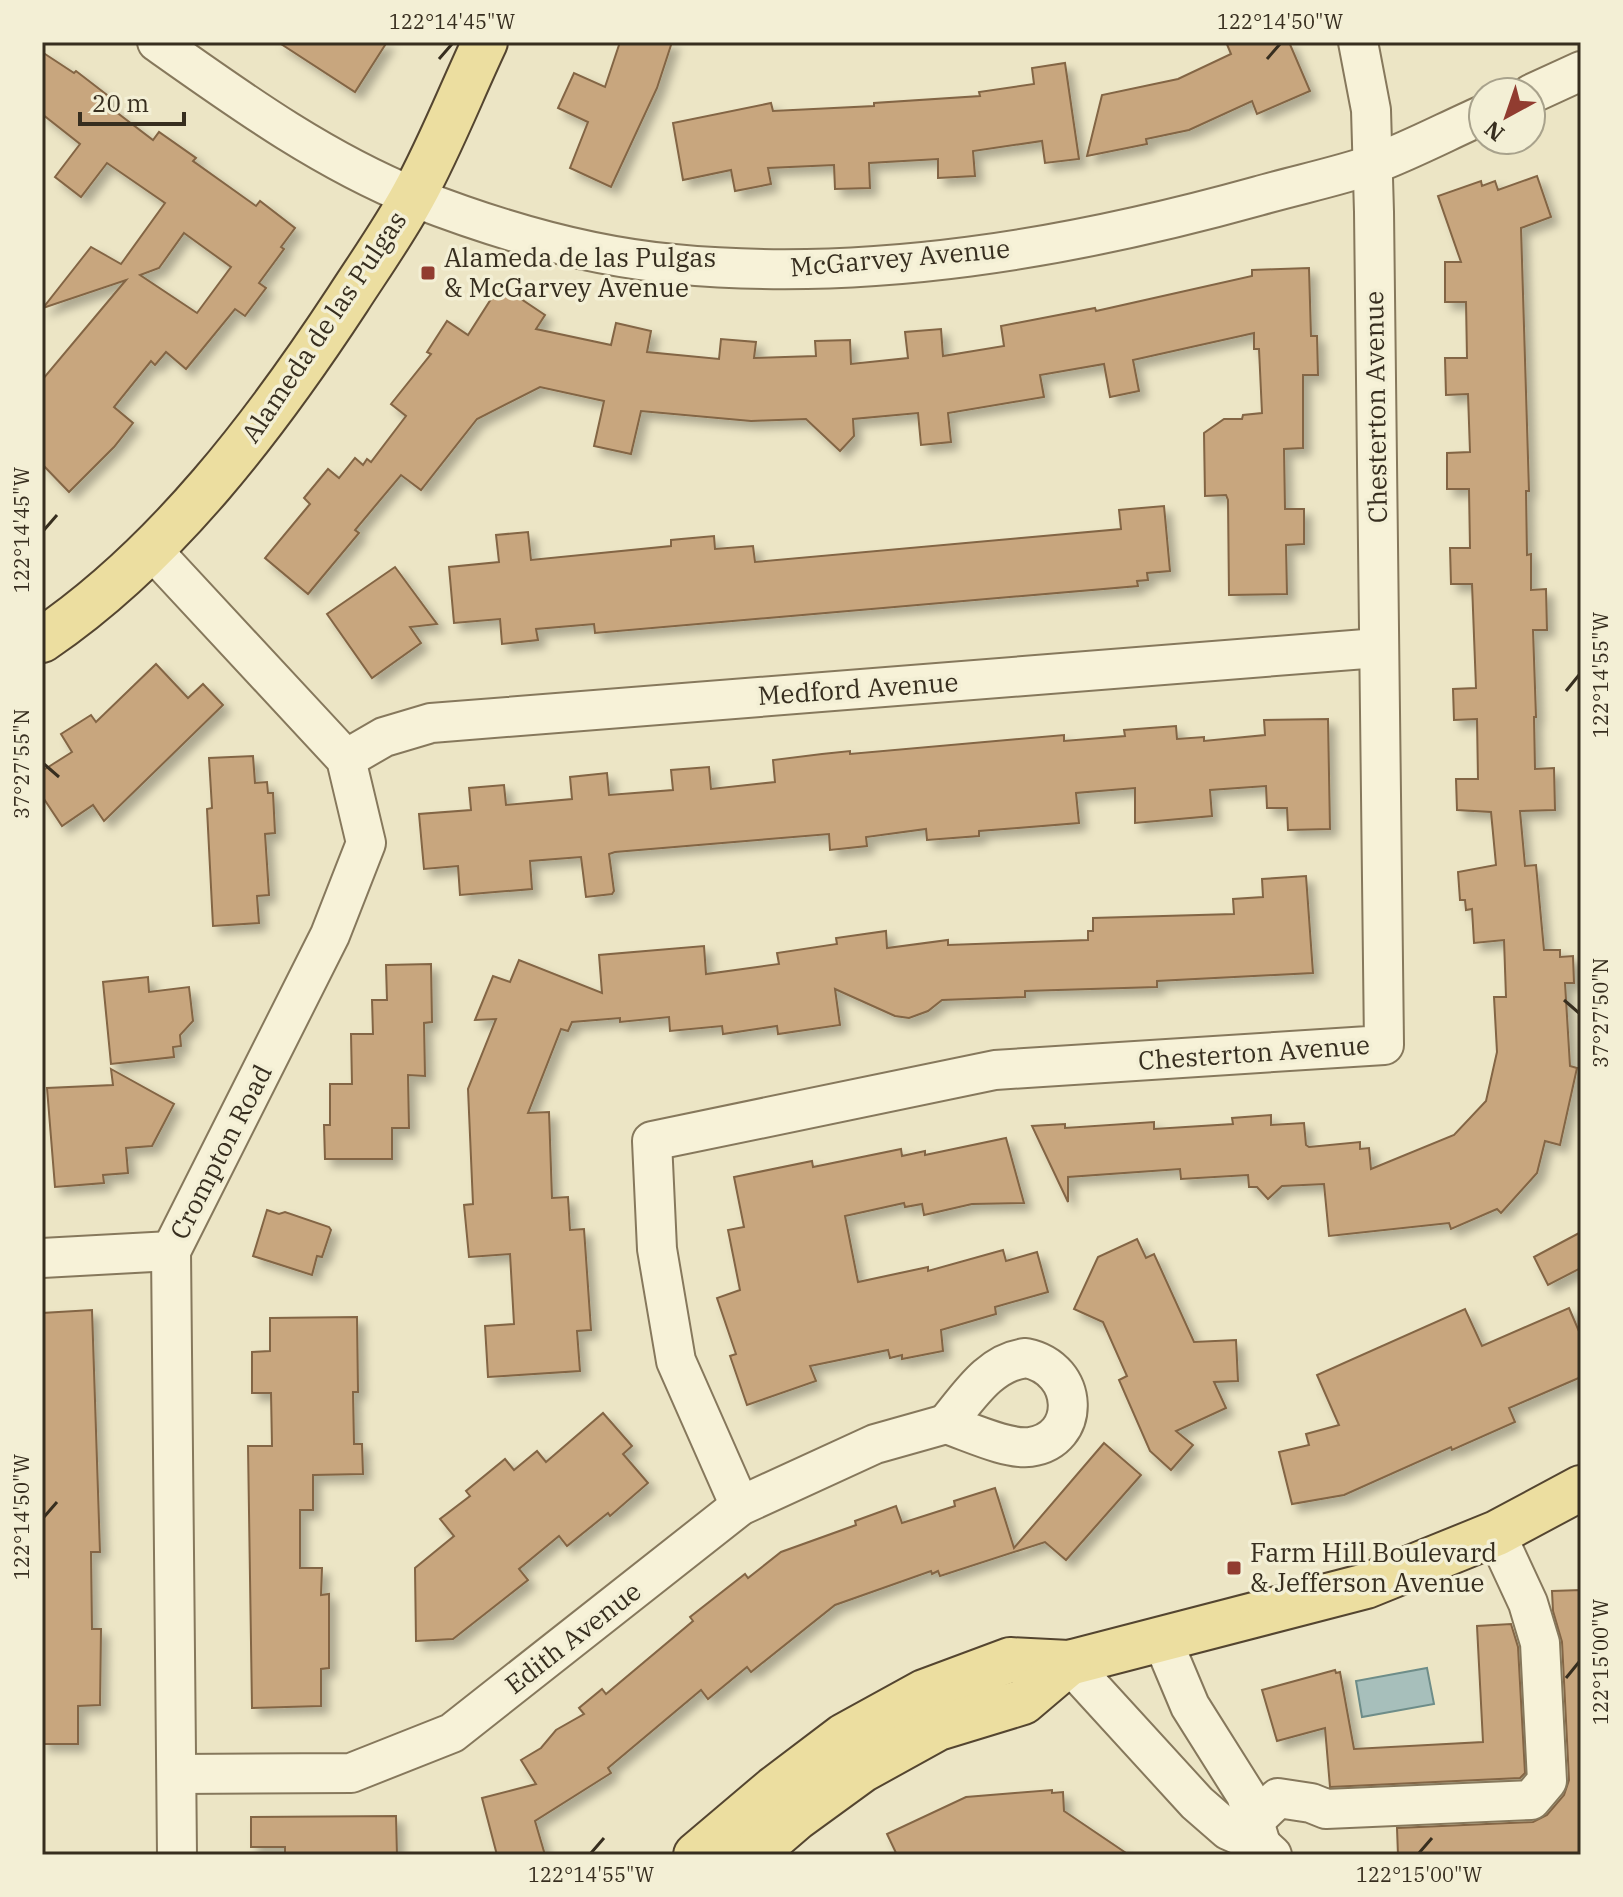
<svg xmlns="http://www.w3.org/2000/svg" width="1623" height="1897" font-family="'IBM Plex Serif',serif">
  <defs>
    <filter id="shadow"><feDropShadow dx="7" dy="7" stdDeviation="4" flood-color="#0004"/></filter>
  </defs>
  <rect width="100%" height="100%" fill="#ece5c5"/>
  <path fill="#a7bfbb" stroke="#6e8d89" stroke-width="2" d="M1427 1668 1434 1704 1362 1717 1356 1681Z"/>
  <g fill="#c8a67e" stroke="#836544" stroke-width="2" fill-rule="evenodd" filter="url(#shadow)">
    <path d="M278 42H387L355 92Z"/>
    <path d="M620 42H672L657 88 611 187 570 168 588 122 558 108 574 73 605 87Z"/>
    <path d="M1226 42H1289L1310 91 1257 114 1252 101 1189 130 1146 139 1147 144 1087 156 1102 95 1178 79 1231 54Z"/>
    <path d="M42 52 74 73 76 71 111 98 107 105 153 140 159 132 196 158 193 161 256 206 260 201 295 228 281 247 284 249 259 283 266 288 245 316 235 309 186 369 166 352 155 365 151 361 114 407 133 423 114 447 69 492 42 464V380L126 280 43 308 91 247 121 264 165 203 107 163 81 197 55 177 80 144 42 114ZM184 233 231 267 197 313 140 275 159 268Z"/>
    <path d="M1065 63 1079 159 1045 163 1042 141 973 151 975 176 938 178V159L869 163 870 188 835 189 834 165 768 168 771 184 735 191 731 170 683 180 673 123 771 103 773 111 874 106V103L980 96 979 92 1034 84 1032 68Z"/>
    <path d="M1537 176 1551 217 1521 228 1529 491H1526L1527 555 1531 554V590L1546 589 1547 630H1533L1536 717H1534L1535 769 1554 768 1555 810 1520 811 1525 866 1536 865 1544 950H1560V957L1573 956 1574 983H1565L1570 1066 1577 1068 1560 1145 1545 1141 1537 1173 1501 1213 1497 1209 1451 1229 1449 1223 1329 1236 1324 1184 1282 1186 1268 1199 1257 1187H1249L1248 1175 1181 1179 1180 1169 1068 1177V1202L1032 1126 1065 1124V1128L1154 1122V1129L1233 1124 1232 1118 1271 1115V1125L1304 1123 1306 1145 1309 1147 1360 1142V1149L1369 1148 1371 1169 1454 1135 1486 1101 1497 1052 1494 997H1506L1504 940 1474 943 1472 909 1466 910 1465 900H1460L1458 872 1496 865 1491 812 1457 810 1456 779H1478L1477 719 1454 720 1453 689 1476 688 1472 584H1451L1450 548H1470L1469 489H1447V453L1470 452 1468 394 1446 395 1445 358H1467L1466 302H1445V262H1461L1438 196 1481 181 1482 186 1495 181 1498 190Z"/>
    <path d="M1309 268 1311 336H1317L1318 375H1303V448L1284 449 1285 509H1304V544L1286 545 1287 594 1229 595 1228 500 1226 495 1205 496 1204 433 1224 419H1242L1243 415 1262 413 1259 349H1254V333L1133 360 1139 391 1110 397 1104 364 1040 375 1044 397 948 413 951 442 921 445 918 413 853 419 854 436 840 451 806 419 751 421 641 411 631 454 594 446 604 401 540 387 477 419 421 490 401 475 355 530 359 533 308 594 265 558 310 504 304 498 328 469 339 478 355 458 363 465 367 459 371 462 406 416 391 404 431 354 427 352 447 321 468 335 500 285 545 315 536 329 611 345 616 323 651 331 647 352 719 359 721 339 756 342 754 358 816 356 815 341 850 340 851 364 908 358 905 332 941 329 943 356 1004 346 1001 326 1095 308 1096 311 1252 276V270Z"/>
    <path d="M1164 506 1170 571 1147 573 1148 580 1137 581 1138 586 595 633 594 624 536 629 538 640 502 644 500 619 454 623 449 567 499 562 496 535 528 532 531 560 671 546V540L714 536 715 549 753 546 755 562 1121 529 1119 510Z"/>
    <path d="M395 567 437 624 410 627 421 643 372 678 327 614Z"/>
    <path d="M156 664 188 698 203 684 223 705 104 821 93 805 62 826 42 796V771L72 752 61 734 91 715 96 722Z"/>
    <path d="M1328 719 1330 829 1288 830 1287 808H1267L1266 786 1210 790 1212 816 1135 823V788L1076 793 1079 823 979 831V836L927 840 926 829 866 837 867 846 830 850 829 834 615 852 609 854 614 891 612 894 586 897 581 857 530 861 532 889 460 895 458 866 424 869 419 814 471 810 469 788 504 785 506 805 572 799 570 777 607 773 609 795 673 790 671 770 709 767 711 789 775 782 773 760 822 754 850 751V754L1064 735V741L1125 736 1124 730 1176 726 1177 739 1204 737V741L1265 735 1264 720Z"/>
    <path d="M253 756 255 783 267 782 268 793H273L275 833 265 834 269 895 257 896 259 923 213 926 207 809 212 808 209 758Z"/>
    <path d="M1306 876 1313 973 1157 981V987L1025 991V997L942 1000 928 1011 909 1018 895 1016 835 989 840 1025 778 1034 777 1026 723 1034 722 1026 670 1031 669 1017 620 1022V1018L572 1022 568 1031 561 1029 528 1113 549 1112 552 1198 568 1197 570 1230 584 1229 591 1330 577 1331 580 1371 488 1377 485 1326 514 1324 510 1254 469 1257 464 1205 473 1204 468 1089 496 1019 475 1020 493 976 510 982 519 960 602 993 599 955 704 946 706 974 779 964 777 953 837 944 836 938 886 931 887 948 948 940V945L1088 940V931H1093V918L1234 914 1233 899 1263 897 1262 879Z"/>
    <path d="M431 964 432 1022 424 1023 425 1076 408 1075 409 1128H392V1159H325L324 1125H330V1084H352L351 1034H373L372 1000H387L386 965Z"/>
    <path d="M148 977 149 992 189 987 193 1021 180 1035 181 1046 173 1047 174 1057 111 1064 103 982Z"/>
    <path d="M111 1069 174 1104 152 1146 126 1148 128 1173 103 1175 104 1183 55 1187 47 1088 113 1085Z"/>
    <path d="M1006 1138 1024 1203 972 1204 924 1215 922 1204 905 1207 904 1203 845 1216 858 1282 928 1267V1271L1003 1250 1006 1261 1037 1252 1048 1292 995 1307 996 1314 941 1330 943 1351 902 1359V1355L890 1358 888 1350 810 1366 816 1381 747 1405 730 1356 736 1354 717 1298 740 1290 728 1230 744 1227 734 1177 812 1161 813 1167 901 1149 902 1156 925 1151V1155Z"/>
    <path d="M267 1210 279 1214 285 1212 329 1227 331 1230 322 1257 317 1256 312 1275 253 1256Z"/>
    <path d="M1581 1232V1268L1548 1285 1534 1257Z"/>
    <path d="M1137 1239 1146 1258 1154 1254 1194 1342 1236 1340 1238 1381 1214 1382 1226 1408 1176 1431 1193 1445 1171 1470 1150 1451 1119 1380 1127 1376 1103 1322 1074 1309 1098 1257Z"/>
    <path d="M1569 1308 1581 1336V1377L1509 1408 1515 1422 1452 1450 1451 1447 1344 1495 1292 1504 1279 1452 1309 1445 1306 1434 1339 1425 1317 1375 1465 1309 1482 1346Z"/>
    <path d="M92 1310 100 1552H91L92 1629H101L100 1705 78 1706V1744H42V1313Z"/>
    <path d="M357 1317 358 1392H353L354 1444H362L363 1474 313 1475V1510H300V1568H322L321 1595 329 1594V1668L321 1669V1706L252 1708 248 1446H272L271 1393H252V1352L270 1351V1318Z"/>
    <path d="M603 1413 632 1446 623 1454 648 1483 610 1516 608 1513 567 1546 559 1536 519 1569 528 1580 453 1639 416 1641 415 1568 454 1536 440 1519 470 1496 466 1491 505 1459 514 1470 537 1451 546 1462Z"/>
    <path d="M1104 1443 1141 1475 1066 1560 1045 1542 940 1576 938 1571 932 1574 931 1571 835 1605 751 1672 747 1667 708 1699 701 1690 608 1768 611 1773 535 1821 545 1855H497L482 1798 536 1784 521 1760 541 1748 556 1730 584 1714 579 1708 602 1689 606 1694 693 1621 690 1617 745 1574 748 1578 781 1552 856 1525 855 1521 896 1506 902 1523 955 1506 954 1501 995 1488 1014 1548Z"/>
    <path d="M1581 1590V1855H1398L1397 1828 1533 1822 1547 1815 1564 1795 1569 1780 1562 1642 1553 1611 1552 1591Z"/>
    <path d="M1511 1624 1518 1647 1525 1773 1520 1778 1330 1787 1325 1728 1277 1741 1262 1690 1335 1670 1336 1673 1340 1672 1354 1749 1483 1742 1477 1626Z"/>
    <path d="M1052 1790V1793L1063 1792 1064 1811 1129 1855H897L887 1834 966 1797Z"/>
    <path d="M396 1816 397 1855H285V1847H251V1817Z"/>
  </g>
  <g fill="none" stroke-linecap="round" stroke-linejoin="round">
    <defs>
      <g id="minor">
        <path d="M157 42C239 100 322 160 416 198 498 230 586 256 674 264 869 283 1071 248 1258 196 1296 185 1336 177 1374 164 1411 150 1447 131 1483 115"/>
        <path d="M1531 94 1581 71"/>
        <path d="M151 549 346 759 366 843 330 935 171 1251 177 1855"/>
        <path d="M346 759 384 737 431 723 1378 648"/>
        <path d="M42 1258 171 1251"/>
        <path d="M1026 1358C1080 1369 1082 1440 1030 1447 1007 1450 968 1431 946 1424 968 1398 989 1362 1026 1358Z"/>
        <path d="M740 1506 676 1361 657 1249 652 1141 995 1070 1384 1045 1374 212 1371 110 1358 42"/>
        <path d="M1161 1637 1190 1706 1246 1795 1260 1841"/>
        <path d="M1069 1663 1197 1803 1228 1830 1260 1844 1272 1855"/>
        <path d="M177 1774 351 1773 452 1733 740 1506 875 1444 946 1424"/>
        <path d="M1254 1821 1278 1798 1311 1803 1326 1809 1531 1800 1547 1781 1540 1643 1528 1603 1496 1534"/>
      </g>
      <g id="major">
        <path d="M42 640C167 555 266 424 348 299 370 265 394 231 413 196 440 147 461 93 485 42"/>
        <path d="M696 1855 774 1789 844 1736 924 1692 1010 1660 1069 1663 1366 1586 1497 1533 1581 1488"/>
        <path d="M753 1855 796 1818 862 1770 938 1728 1023 1702 1069 1663"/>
      </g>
    </defs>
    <use href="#minor" stroke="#86785c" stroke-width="42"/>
    <use href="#major" stroke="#544530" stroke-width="48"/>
    <use href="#minor" stroke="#f7f2d8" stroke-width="38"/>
    <use href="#major" stroke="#ecdea0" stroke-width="44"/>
  </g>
  <path fill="none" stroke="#372e1f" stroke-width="3" d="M439 59 452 44M1267 59 1280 44M44 530 57 515M1566 691 1579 675M44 764 59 777M1564 1000 1579 1013M44 1517 57 1502M1566 1678 1579 1662M591 1853 604 1838M1419 1853 1432 1838"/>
  <g fill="#913c30" stroke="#f3efd5" stroke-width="3">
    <rect x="420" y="265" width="16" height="16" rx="4"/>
    <rect x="1226" y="1560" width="16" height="16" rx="4"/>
  </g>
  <g text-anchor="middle" stroke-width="7" stroke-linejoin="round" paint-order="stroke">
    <g font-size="26" fill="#372e1f" stroke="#f3efd5" text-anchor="start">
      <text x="444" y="267">Alameda de las Pulgas<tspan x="444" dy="30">&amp; McGarvey Avenue</tspan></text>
      <text x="1250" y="1562">Farm Hill Boulevard<tspan x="1250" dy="30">&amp; Jefferson Avenue</tspan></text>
    </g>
    <g font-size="26" fill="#372e1f" stroke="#f3efd5">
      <text transform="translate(900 258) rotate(-5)" y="9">McGarvey Avenue</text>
      <text transform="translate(324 327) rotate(-56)" y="9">Alameda de las Pulgas</text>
      <text transform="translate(1376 407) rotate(-91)" y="9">Chesterton Avenue</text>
      <text transform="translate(858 689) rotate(-4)" y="9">Medford Avenue</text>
      <text transform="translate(1254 1053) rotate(-4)" y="9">Chesterton Avenue</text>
      <text transform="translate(221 1152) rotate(-63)" y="9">Crompton Road</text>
      <text transform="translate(573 1638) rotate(-38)" y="9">Edith Avenue</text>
    </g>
  </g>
  <rect width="1623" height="1897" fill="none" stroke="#f3efd5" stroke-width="88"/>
  <g transform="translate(1507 116) rotate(220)"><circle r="38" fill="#f3efd5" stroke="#a8a28c" stroke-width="2"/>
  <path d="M0-6L14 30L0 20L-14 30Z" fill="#913c30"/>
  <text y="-12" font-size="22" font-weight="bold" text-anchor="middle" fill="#372e1f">N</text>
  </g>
  <path d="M80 112v12h104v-12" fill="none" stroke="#372e1f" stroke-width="4"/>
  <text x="92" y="112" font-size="24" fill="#372e1f" stroke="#f3efd5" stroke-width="6" paint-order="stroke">20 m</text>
  <rect x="44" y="44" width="1535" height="1809" fill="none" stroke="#372e1f" stroke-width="3"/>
  <g font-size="20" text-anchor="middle" fill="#372e1f">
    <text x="452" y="29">122°14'45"W</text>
    <text x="1280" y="29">122°14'50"W</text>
    <text transform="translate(22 530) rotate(-90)" y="7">122°14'45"W</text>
    <text transform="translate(1601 675) rotate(-90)" y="7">122°14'55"W</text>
    <text transform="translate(22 764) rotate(-90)" y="7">37°27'55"N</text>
    <text transform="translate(1601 1013) rotate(-90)" y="7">37°27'50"N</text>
    <text transform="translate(22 1517) rotate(-90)" y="7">122°14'50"W</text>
    <text transform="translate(1601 1662) rotate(-90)" y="7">122°15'00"W</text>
    <text x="591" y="1882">122°14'55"W</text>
    <text x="1419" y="1882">122°15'00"W</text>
  </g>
</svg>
